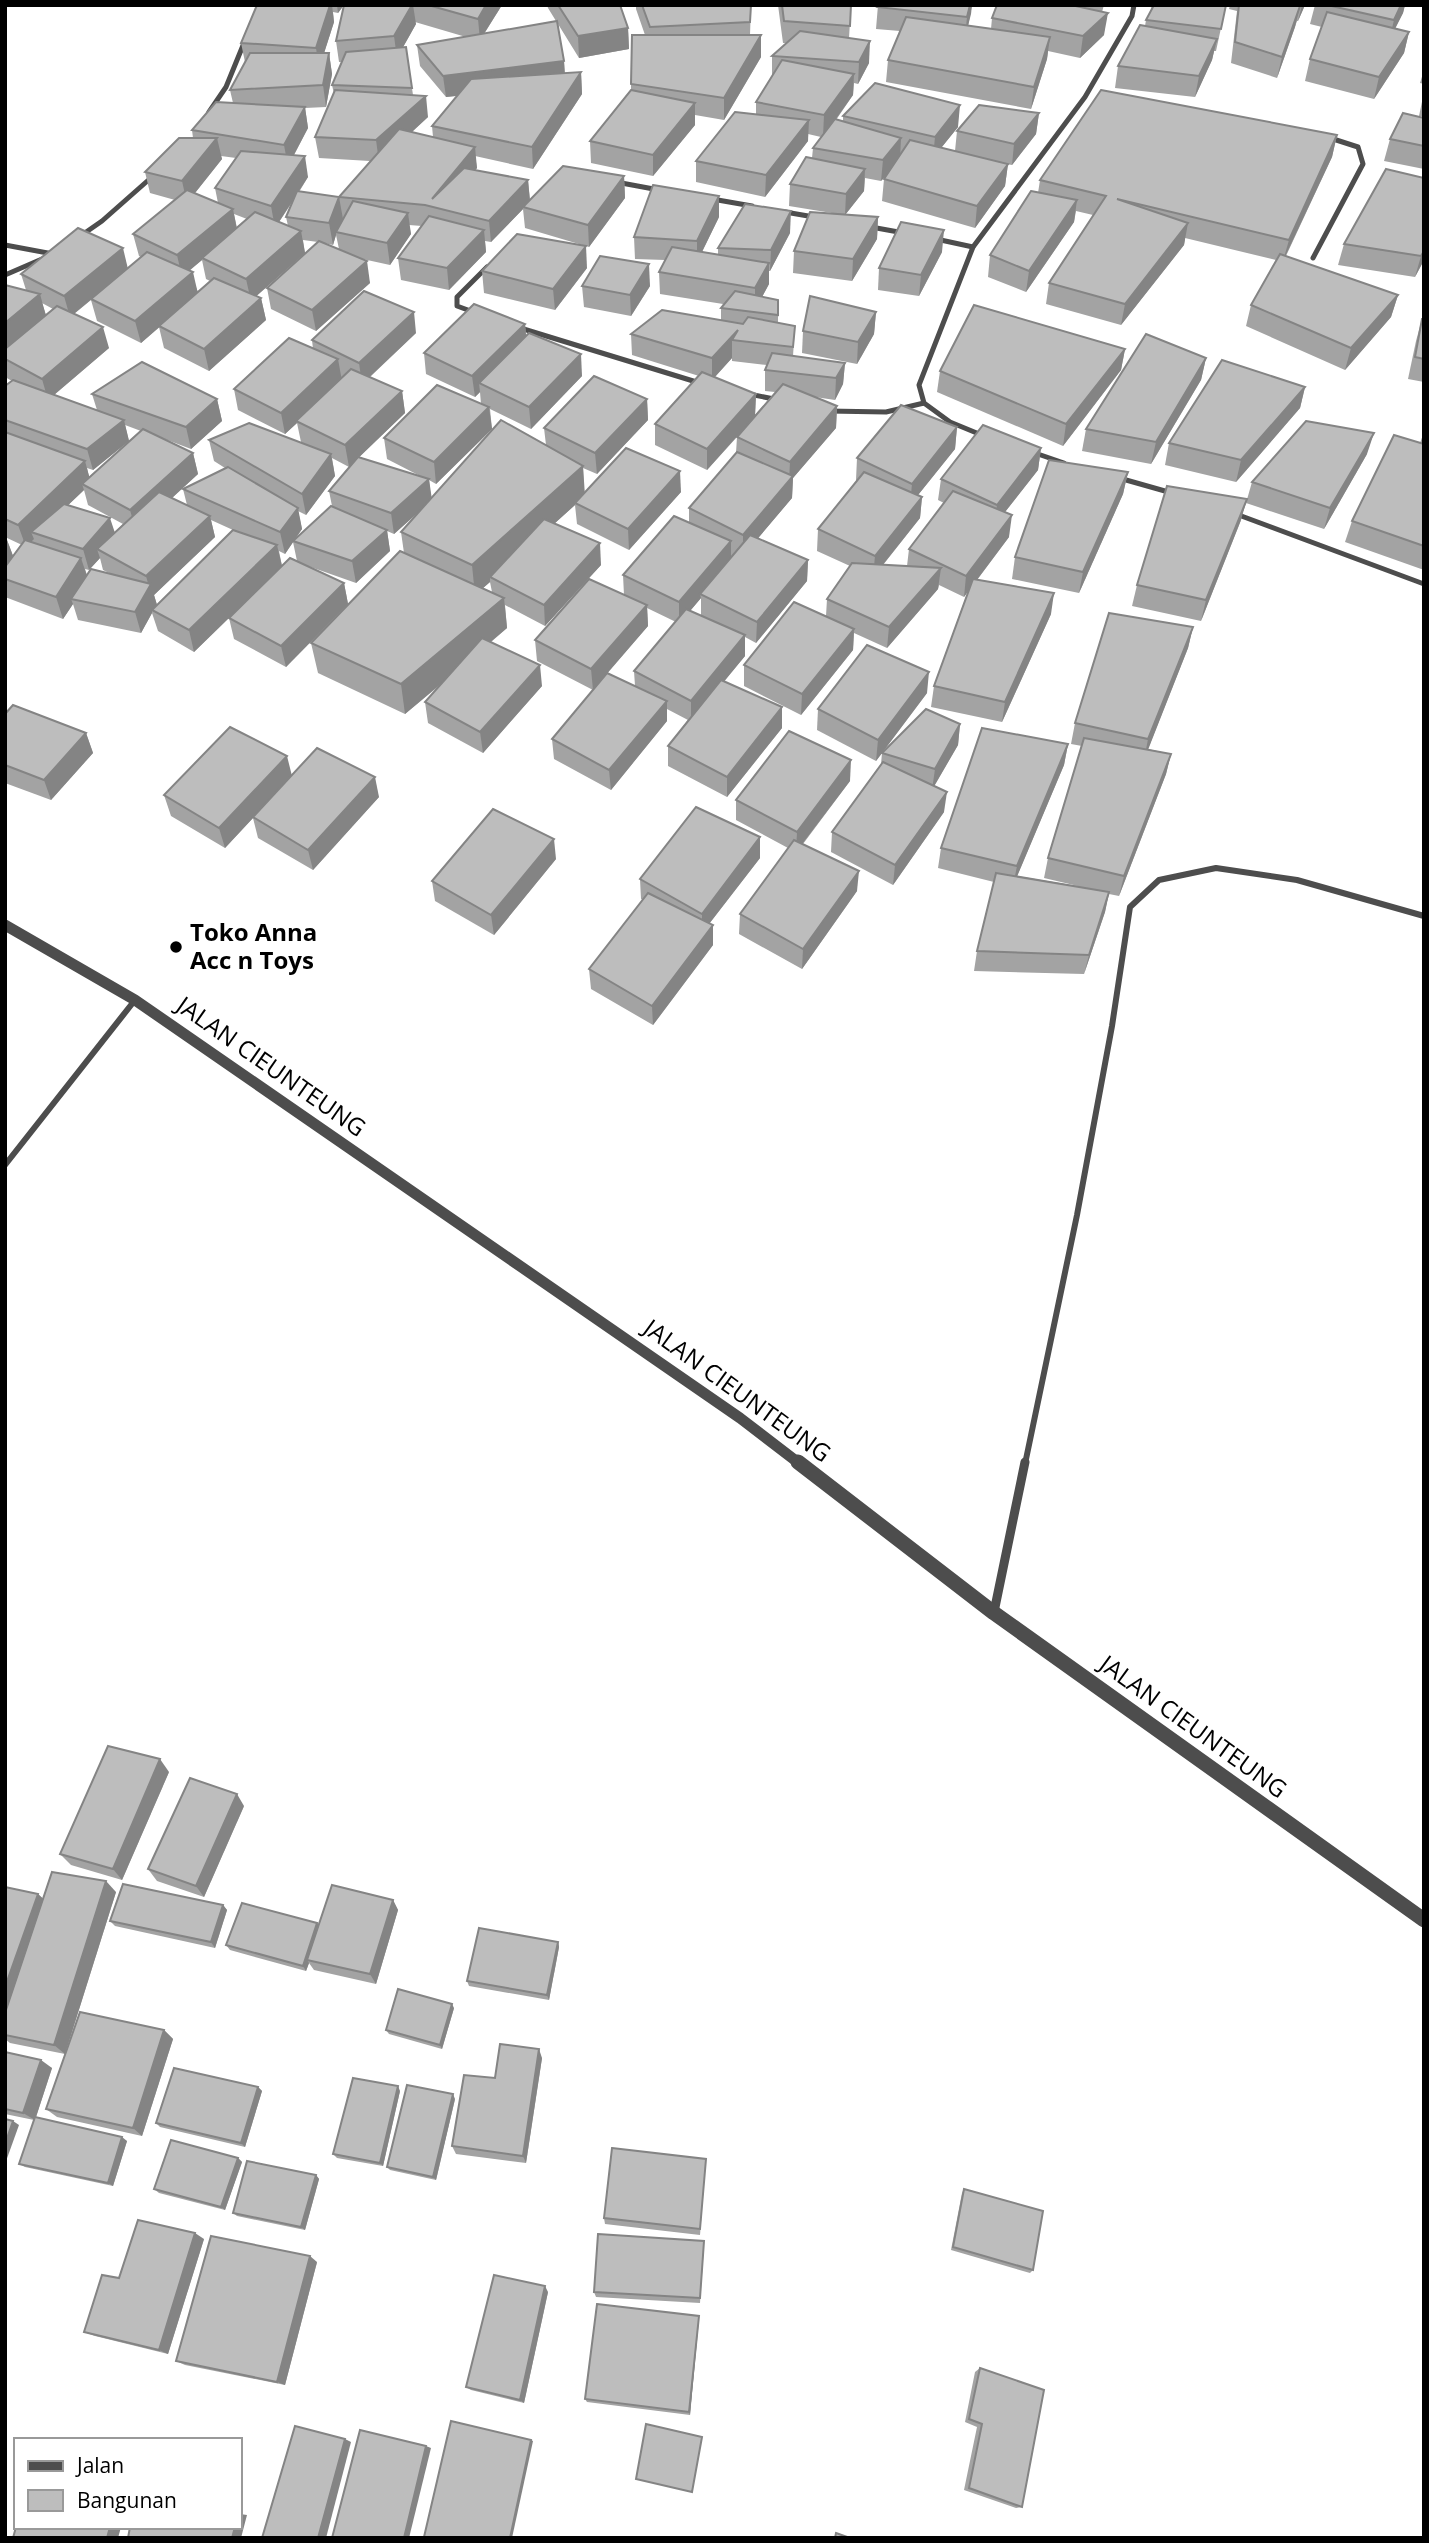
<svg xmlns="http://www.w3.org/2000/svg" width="1429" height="2543" font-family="'Open Sans',sans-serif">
  <rect width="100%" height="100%" fill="#fff"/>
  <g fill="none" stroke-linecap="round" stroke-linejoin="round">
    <g stroke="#4d4d4d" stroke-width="5">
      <path d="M209 112 226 87 246 38"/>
      <path d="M616 182 659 190"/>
      <path d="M712 199 752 206"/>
      <path d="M785 212 814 217"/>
      <path d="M871 227 904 233"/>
      <path d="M79 237 102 221 153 176"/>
      <path d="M936 239 973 247"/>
      <path d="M5 245 53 254"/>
      <path d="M1313 258 1363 164 1358 147 1327 137"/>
      <path d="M5 275 42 259"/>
      <path d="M476 313 457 306V297L487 267"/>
      <path d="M517 327 703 384"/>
      <path d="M749 394 779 400"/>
      <path d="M828 411 886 412 924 403"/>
      <path d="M984 436 950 422 924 403 919 385 973 247 1085 97 1132 16 1134 5"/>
      <path d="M1032 452 1064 463"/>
      <path d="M1119 478 1172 493"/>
      <path d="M1236 514 1424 584"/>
    </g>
    <g stroke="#4d4d4d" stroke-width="6">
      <path d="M5 1165 135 1000"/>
      <path d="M1025 1464 1077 1215 1112 1026 1130 907 1159 880 1216 868 1297 880 1424 916"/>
    </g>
    <path stroke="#4d4d4d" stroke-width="9" d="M994 1612 1025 1462"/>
    <path stroke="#4d4d4d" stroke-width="11" d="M5 925 135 1000 740 1418 800 1464"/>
    <path stroke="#4d4d4d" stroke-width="15" d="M798 1462 994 1613 1424 1920"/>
  </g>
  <g fill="#a3a3a3" fill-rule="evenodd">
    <path d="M257 5H344L338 13 333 12 334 22 324 53H329L332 74 326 107 305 108 308 128 294 155 308 177 299 192 339 197 370 161 319 158 315 137 334 94 332 85 342 62H339L336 41 344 5H502L484 34 556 21 548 8 547 5H620L628 28 629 49 579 58 558 24 564 61 565 73 581 72 582 94 533 169 475 156 477 168 475 170 528 180 530 200 624 176 625 198 589 247 525 228 523 209 491 242 485 241 486 252 449 290 401 280 398 258 422 226 409 225 411 234 390 265 358 258 370 283 316 331 271 309 267 288 318 242 303 240 305 253 256 296 261 298 266 320 209 371 164 348 159 327 141 343 97 321 91 300 74 314 109 348 54 395 97 410 92 394 217 399 222 421 191 449 162 438 193 453 198 474 172 498 187 505 183 489 225 468 214 461 209 440 301 442 297 423 285 434 238 410 234 389 313 349 312 340 416 333 370 377 402 391 405 413 359 457 422 477 387 459 384 438 481 404 480 392 475 397 426 374 424 353 525 324 526 336 582 376 531 429 490 409 492 429 436 484 429 480 431 498 546 445 544 428 647 399 648 420 597 474 583 468 584 493 681 492 629 550 577 524 575 505 555 523 601 565 545 626 505 605 507 628 491 642 542 686 483 753 428 723 425 702 440 685 405 714 318 673 311 643 404 553 401 532 421 510 394 534 387 531 390 551 356 583 305 565 344 583 348 604 286 667 234 639 229 618 262 586 194 652 158 631 152 613 141 633 78 620 73 604 63 619 5 597V539L7 540 13 556 22 545 5 537V386L12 381 5 377V285L26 290 21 274 128 268 141 257 139 256 133 234 175 200 150 193 145 172 193 138 192 130 233 103 230 90 245 62 241 43ZM415 22 466 37 417 45 420 66 446 97 457 96 432 126 433 137 412 132 428 117 413 95 406 47H403L416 24ZM221 156 236 158 215 188 218 203 195 193 222 159ZM293 201 286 217 288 226 279 222ZM234 214 247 219 237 228ZM336 235 339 249 324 243 333 245ZM202 260 206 279 210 281 198 292 189 270ZM42 303 53 309 46 315ZM125 425 141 431 89 477 87 468 93 470 129 441ZM332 458 349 467 329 491 332 506 295 539 302 529 298 511 306 515 335 476ZM84 490 88 505 123 524 115 532 68 505ZM211 520 233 530 157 605 154 595 215 537ZM293 542 297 561 282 566 279 551 285 554ZM100 558 103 570 109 573 87 575 85 569 89 570ZM490 582 492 592 483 588Z"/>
    <path d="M636 5H751L750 35 761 57 724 120 695 115V125L653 176 591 163 590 141 631 91V84L645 35 636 9Z"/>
    <path d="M778 5H851L849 38 869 63 858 84 854 83 853 95 836 120 843 122V116L958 127 941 148 955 151 957 131 1039 113 1036 134 1012 165 1001 163 1008 164 1005 186 975 228 882 201 884 179 886 175 881 181 865 178 864 191 845 215 878 217 877 239 852 281 793 273 794 251 838 214 789 206 790 184 812 158 813 148 821 137 808 134V141L765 197 696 182V161L756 114V102L772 77V56L786 43H783Z"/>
    <path d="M878 5H972L968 26 991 29 992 18 997 5H1104L1102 12 1104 35 1080 58 1048 51 1047 59 1031 109 886 82 888 60 900 31 876 29Z"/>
    <path d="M1152 5H1226L1216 51H1214L1212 60 1195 97 1115 88 1118 66 1145 26 1146 20 1151 10Z"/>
    <path d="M1230 5H1305L1298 21H1297L1277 78 1231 63 1237 11 1229 9Z"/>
    <path d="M1315 5H1405L1403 13 1395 28 1409 32 1404 53 1374 99 1305 81 1310 59 1322 27 1310 24Z"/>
    <path d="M1424 70V84L1420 83Z"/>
    <path d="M1424 92V117L1419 116Z"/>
    <path d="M1424 118V169L1384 161 1390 139Z"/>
    <path d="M1337 135 1332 157 1286 256 1398 295 1391 317 1345 370 1246 326 1251 305 1276 260 1185 238 1184 245 1121 325 1046 304 1049 283 1093 215 1076 211 1074 222 1026 292 988 277 990 255 1038 193 1040 180Z"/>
    <path d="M1386 169 1424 260 1415 277 1338 265 1344 244Z"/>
    <path d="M719 217 702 252 718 255V248L790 233 770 271H769V284L762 297 778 300V323L795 326 793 356 845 363 843 384 835 400 815 397 837 406 836 428 793 478 792 498 758 538 808 560 807 581 756 643 745 637V656L724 681 782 707V728L727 797 668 766V746L688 720 667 709V721L611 790 554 759 552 739 593 690 537 661 535 640 624 595 623 575 689 522V508L736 453 737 437 707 470 655 445V424L699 376 632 355 631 334 721 320V308L723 304 660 294 659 272 665 260 635 259 634 237ZM732 358V361L767 365 765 370V391L775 392 755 415 756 394 715 377ZM701 598V615L690 611ZM647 608 676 622 634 671 635 686 607 673 648 626Z"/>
    <path d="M942 252 919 296 878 290 879 268Z"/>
    <path d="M587 268 555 310 484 293 482 271Z"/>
    <path d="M582 286H650L631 316 584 307Z"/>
    <path d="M876 312 874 334 857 364 802 353 803 331Z"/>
    <path d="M1422 319H1424V382L1408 379 1416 341Z"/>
    <path d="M1125 349 1121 370 1063 446 937 392 940 371Z"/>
    <path d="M1206 358 1201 380 1151 464 1082 451 1086 429Z"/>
    <path d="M1305 387 1300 408 1236 482 1165 465 1169 443Z"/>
    <path d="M957 427 955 449 918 495 922 497 920 518 883 565 907 566 909 549 944 503 938 500 941 479 1041 448 1038 470 1005 512 1009 537 977 580 1051 614 1002 722 931 707 934 686 968 591 964 597 939 585 938 589 887 648 854 633 853 650 801 715 744 686V665L826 616 827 599 850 566 817 551 818 529 858 481 856 480 857 458Z"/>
    <path d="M1424 432V570L1345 542 1352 521 1420 443Z"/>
    <path d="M1367 454 1324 529 1246 503 1252 482Z"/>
    <path d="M1128 472 1123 494 1079 593 1012 579 1015 557Z"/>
    <path d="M1241 520 1201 621 1132 606 1137 585Z"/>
    <path d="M1193 627 1188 648 1148 749 1171 754 1166 774 1119 896 1109 894 1105 912 1084 974 974 971 977 951 994 882 938 868 941 848 1068 744 1064 765 1017 876 1078 886 1044 878 1048 858 1082 746 1071 744 1075 723Z"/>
    <path d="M927 693 876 761 817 730 818 709Z"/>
    <path d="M5 714 86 733 93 753 51 800 5 783Z"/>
    <path d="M960 724 958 745 934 786 944 812 893 885 831 852 832 832 881 764 882 753Z"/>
    <path d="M292 775 379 797 313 870 258 838 253 818 225 848 171 816 164 795Z"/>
    <path d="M850 781 803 844 857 891 802 969 739 934 740 914 788 848 736 820V800Z"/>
    <path d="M760 837V858L709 924 713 925V945L653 1025 591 989 589 969 643 900 641 899 640 879Z"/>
    <path d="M556 859 494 935 435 901 432 881Z"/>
    <path d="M169 1772 122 1880 71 1865 60 1854Z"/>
    <path d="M244 1806 204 1897 157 1881 148 1869Z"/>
    <path d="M5 1887 38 1894 43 1899 116 1892 65 2054 10 2043 5 2039Z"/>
    <path d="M393 1900 398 1910 376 1984 314 1970 309 1963 306 1971 230 1950 226 1945 317 1923 319 1925Z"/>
    <path d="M223 1905 227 1910 215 1948 115 1926 110 1921Z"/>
    <path d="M558 1942 559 1947 549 2000 469 1986 467 1981Z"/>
    <path d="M454 2008 442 2049 389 2034 386 2030Z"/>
    <path d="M164 2030 173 2039 142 2136 57 2117 46 2109Z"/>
    <path d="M5 2052 52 2068 36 2117 127 2141 113 2186 25 2167 19 2164 34 2120 5 2114Z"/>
    <path d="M542 2058 526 2163 456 2154 452 2146 495 2078Z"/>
    <path d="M258 2087 262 2091 245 2147 160 2127 156 2123Z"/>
    <path d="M400 2091 383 2166 337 2158 333 2154Z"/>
    <path d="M455 2099 436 2180 390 2170 387 2167Z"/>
    <path d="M238 2158 242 2162 225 2210 159 2193 154 2189Z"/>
    <path d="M706 2159 700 2235 605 2224 604 2218Z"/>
    <path d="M316 2175 319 2179 305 2230 237 2216 233 2213Z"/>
    <path d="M964 2189 1033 2270 1030 2273 951 2250 962 2193Z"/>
    <path d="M204 2239 168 2354 95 2336 84 2332 119 2278Z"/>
    <path d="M704 2247 700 2303 596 2297 594 2292Z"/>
    <path d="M317 2262 285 2385 185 2365 176 2361Z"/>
    <path d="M548 2292 524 2403 471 2390 466 2387Z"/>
    <path d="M699 2316 690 2415 587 2402 585 2399Z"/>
    <path d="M980 2368 1022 2507 1016 2508 964 2490 977 2427 965 2422 975 2372Z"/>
  </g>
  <g fill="#848484">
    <path d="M330 5H332L334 22 319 69 316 48Z"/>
    <path d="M337 5H344L338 13Z"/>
    <path d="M412 5H413L416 24 397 58 394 36Z"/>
    <path d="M486 5H502L480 40 478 19Z"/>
    <path d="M970 5H972L971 14 965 38 967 17Z"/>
    <path d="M1302 5H1305L1298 21Z"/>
    <path d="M1401 5H1405L1403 13 1389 41 1394 20Z"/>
    <path d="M1300 6 1295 27 1277 78 1282 57Z"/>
    <path d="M1108 13 1104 35 1080 58 1083 36Z"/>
    <path d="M628 28 629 49 579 58 578 36Z"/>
    <path d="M1409 32 1404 53 1374 99 1379 77Z"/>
    <path d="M761 35V57L724 120V98Z"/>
    <path d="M1050 37 1047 59 1031 109 1034 87Z"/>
    <path d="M1217 39 1212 60 1195 97 1199 76Z"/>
    <path d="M870 41 869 63 858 84 859 62Z"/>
    <path d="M329 53 332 74 326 107 323 85Z"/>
    <path d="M564 61 565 83 446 97 443 76Z"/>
    <path d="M581 72 582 94 533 169 532 147Z"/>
    <path d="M854 74 853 95 823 137 824 115Z"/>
    <path d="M426 96 428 117 379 162 376 140Z"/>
    <path d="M695 103V125L653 176V155Z"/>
    <path d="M960 105 958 127 933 158 935 137Z"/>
    <path d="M305 107 308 128 288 166 284 145Z"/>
    <path d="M1039 113 1036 134 1012 165 1014 144Z"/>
    <path d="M809 120 808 141 765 197 766 175Z"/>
    <path d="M1337 135 1332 157 1283 261 1289 240Z"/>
    <path d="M217 138 222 159 187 203 182 181Z"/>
    <path d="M901 138 900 160 881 181 883 160Z"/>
    <path d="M475 147 477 168 443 209 432 199Z"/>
    <path d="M305 156 308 177 275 228 271 206Z"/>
    <path d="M1008 164 1005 186 975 228 977 206Z"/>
    <path d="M865 169 864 191 845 215 846 194Z"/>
    <path d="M624 176 625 198 589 247 588 225Z"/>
    <path d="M528 180 530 202 523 207V209L491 242 489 221Z"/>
    <path d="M719 196V217L697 262V241Z"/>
    <path d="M339 197 343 219 336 232V235L333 245 329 223Z"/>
    <path d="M1077 200 1074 222 1026 292 1029 271Z"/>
    <path d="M233 209 237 230 202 258V260L182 277 177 255Z"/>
    <path d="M791 211 790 233 770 271 771 250Z"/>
    <path d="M408 213 411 234 390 265 387 243Z"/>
    <path d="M878 217 877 239 852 281 853 259Z"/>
    <path d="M1188 223 1184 245 1121 325 1125 304Z"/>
    <path d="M484 230 486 252 449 290 447 268Z"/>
    <path d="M944 230 942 252 919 296 921 275Z"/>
    <path d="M301 231 305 253 251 301 246 279Z"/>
    <path d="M586 246 587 268 555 310 553 289Z"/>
    <path d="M123 248 128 269 70 317 64 296Z"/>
    <path d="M1424 251V260L1415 277 1421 256Z"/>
    <path d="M367 261 370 283 316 331 312 310Z"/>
    <path d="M769 263V284L755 310V288Z"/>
    <path d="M649 264 650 286 631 316 630 295Z"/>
    <path d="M193 272 198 294 141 343 135 321Z"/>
    <path d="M40 294 46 316 5 350V323Z"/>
    <path d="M1398 295 1391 317 1345 370 1351 348Z"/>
    <path d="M261 298 266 320 209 371 204 349Z"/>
    <path d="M414 312 416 333 362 384 359 363Z"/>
    <path d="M876 312 874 334 857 364 858 342Z"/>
    <path d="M525 324 527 346 479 383 480 392 475 397 472 376Z"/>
    <path d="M103 327 109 348 48 400 42 379Z"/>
    <path d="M738 330 732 340V358L712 380V358Z"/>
    <path d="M1125 349 1121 370 1063 446 1066 424Z"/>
    <path d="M581 354 582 376 531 429 529 407Z"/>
    <path d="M1206 358 1201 380 1151 464 1156 442Z"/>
    <path d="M338 359 342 381 296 421 297 423 285 434 281 413Z"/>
    <path d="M845 363 843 384 835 400 836 378Z"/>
    <path d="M1305 387 1300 408 1236 482 1241 460Z"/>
    <path d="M402 391 405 413 349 467 345 445Z"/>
    <path d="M756 394 755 416 707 470V449Z"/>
    <path d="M217 399 222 421 191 449 186 427Z"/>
    <path d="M647 399 648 420 597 474 595 453Z"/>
    <path d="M837 406 836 428 793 478 792 498 743 556V535L789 481 790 462Z"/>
    <path d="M489 407 492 429 436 484 434 462Z"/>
    <path d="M124 420 129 441 93 470 87 449Z"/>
    <path d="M957 427 955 449 910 505 912 484Z"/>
    <path d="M1374 433 1367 454 1324 529 1330 508Z"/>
    <path d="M1041 448 1038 470 994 526 997 505Z"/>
    <path d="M193 453 198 474 136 531 130 510Z"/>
    <path d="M331 454 335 476 306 515 302 494Z"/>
    <path d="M85 461 91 483 82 484 84 490 38 534 31 532 34 539 26 547 18 525Z"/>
    <path d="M583 466 585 496 575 503V505L493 579 490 577V582L475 595 472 565Z"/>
    <path d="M680 471 681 492 629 550 628 529Z"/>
    <path d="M1128 472 1123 494 1079 593 1083 572Z"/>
    <path d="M429 479 432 500 394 534 391 513Z"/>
    <path d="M922 497 920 518 873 577 875 556Z"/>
    <path d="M1247 499 1241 520 1201 621 1206 600Z"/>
    <path d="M298 508 302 529 285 554 280 532Z"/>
    <path d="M1012 515 1009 537 964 597 966 576Z"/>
    <path d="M210 516 215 537 154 595 157 605 152 610V613L141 633 135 612 149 587 146 576Z"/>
    <path d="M110 518 117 539 97 549 100 558 89 570 83 549Z"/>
    <path d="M387 530 390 551 356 583 352 561Z"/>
    <path d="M7 540 15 561 5 574V543Z"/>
    <path d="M731 541V562L700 594 701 598 679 624V602Z"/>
    <path d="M600 543 601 565 545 626 544 605Z"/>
    <path d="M277 545 282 566 194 652 189 630Z"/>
    <path d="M81 558 88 579 71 599 73 604 63 619 56 597Z"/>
    <path d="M808 560 807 581 756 643 757 622Z"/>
    <path d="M941 568 938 589 887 648 889 627Z"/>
    <path d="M344 583 348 604 286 667 281 646Z"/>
    <path d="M1054 593 1051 614 1002 722 1005 702Z"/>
    <path d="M504 598 507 628 405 714 401 684Z"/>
    <path d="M647 605 648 626 593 690 591 669Z"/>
    <path d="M1193 627 1188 648 1144 760 1148 739Z"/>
    <path d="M854 629 853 650 801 715 802 694Z"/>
    <path d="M745 635V656L691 722V701Z"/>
    <path d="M540 665 542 686 483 753 480 732Z"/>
    <path d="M929 672 927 693 876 761 878 740Z"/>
    <path d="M667 701V721L611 790 609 770Z"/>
    <path d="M782 707V728L727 797V777Z"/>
    <path d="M960 724 958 745 932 790 935 769Z"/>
    <path d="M86 733 93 753 51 800 44 780Z"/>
    <path d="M1068 744 1064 765 1013 886 1017 866Z"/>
    <path d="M1171 754 1166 774 1119 896 1124 876Z"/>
    <path d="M287 756 292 776 225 848 219 828Z"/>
    <path d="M851 760 850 781 796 852 797 832Z"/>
    <path d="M375 777 379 797 313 870 308 850Z"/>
    <path d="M947 792 944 812 893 885 895 865Z"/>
    <path d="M760 837V858L702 933V914Z"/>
    <path d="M554 839 556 859 494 935 491 915Z"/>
    <path d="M859 871 857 891 802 969 803 949Z"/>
    <path d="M1109 892 1105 912 1084 974 1089 955Z"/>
    <path d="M713 925V945L653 1025 652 1006Z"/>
    <path d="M160 1759 169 1772 122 1880 113 1869Z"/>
    <path d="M237 1794 244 1806 204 1897 196 1886Z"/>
    <path d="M106 1881 116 1892 65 2054 54 2045Z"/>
    <path d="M38 1894 49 1904 5 2029V1987Z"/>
    <path d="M393 1900 398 1910 376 1984 370 1974Z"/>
    <path d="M223 1905 227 1910 215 1948 211 1942Z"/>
    <path d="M317 1923 321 1928 307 1960 309 1963 306 1971 303 1966Z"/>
    <path d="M558 1942 559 1947 549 2000 547 1995Z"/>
    <path d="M452 2004 454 2008 442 2049 440 2045Z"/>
    <path d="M164 2030 173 2039 142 2136 133 2128Z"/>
    <path d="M539 2049 542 2058 526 2163 523 2156Z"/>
    <path d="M41 2060 52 2068 35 2120 23 2113Z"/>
    <path d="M398 2086 400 2091 383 2166 380 2163Z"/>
    <path d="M258 2087 262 2091 245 2147 241 2143Z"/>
    <path d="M453 2094 455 2099 436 2180 433 2177Z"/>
    <path d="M13 2121 19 2125 5 2164V2144Z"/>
    <path d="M122 2137 127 2141 113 2186 108 2183Z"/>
    <path d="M238 2158 242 2162 225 2210 221 2207Z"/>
    <path d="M316 2175 319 2179 305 2230 301 2227Z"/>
    <path d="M195 2233 204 2239 168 2354 159 2350Z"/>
    <path d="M310 2256 317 2262 285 2385 277 2382Z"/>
    <path d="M545 2286 548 2292 524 2403 520 2400Z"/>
    <path d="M699 2316V2320L690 2415 689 2412Z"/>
    <path d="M345 2439 351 2442 326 2538H318Z"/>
    <path d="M531 2440 533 2441 512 2538H510Z"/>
    <path d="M426 2446 431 2448 409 2538H404Z"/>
    <path d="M240 2514 247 2515 241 2538H232L235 2527H240Z"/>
    <path d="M110 2527H121L118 2538H107Z"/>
  </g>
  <g fill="#bdbdbd" stroke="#848484" stroke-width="2">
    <path d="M257 5H330L316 48 241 43Z"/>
    <path d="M344 5H412L394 36 336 41Z"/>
    <path d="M428 5H486L478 19Z"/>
    <path d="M558 5H620L628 28 578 36Z"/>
    <path d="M642 5H751L750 22 650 27Z"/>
    <path d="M782 5H851L850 26 784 21Z"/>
    <path d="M878 5H970L967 17 877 7Z"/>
    <path d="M997 5H1071L1108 13 1083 36 992 18Z"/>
    <path d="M1154 5H1226L1221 29 1146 20Z"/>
    <path d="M1239 5 1300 6 1282 57 1235 42Z"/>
    <path d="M1327 5H1401L1394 20Z"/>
    <path d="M1327 12 1409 32 1379 77 1310 59Z"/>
    <path d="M906 17 1050 37 1034 87 888 60Z"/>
    <path d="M557 21 564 61 443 76 417 45Z"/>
    <path d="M1140 25 1217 39 1199 76 1118 66Z"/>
    <path d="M800 31 870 41 859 62 772 56Z"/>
    <path d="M632 35H761L724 98 631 84Z"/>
    <path d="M406 47 412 88 332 85 346 52Z"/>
    <path d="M250 53H329L323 85 230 90Z"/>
    <path d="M782 60 854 74 824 115 756 102Z"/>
    <path d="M581 72 532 147 432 126 471 79Z"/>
    <path d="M875 83 960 105 935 137 843 116Z"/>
    <path d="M335 90 426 96 376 140 315 137Z"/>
    <path d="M631 90 695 103 653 155 590 141Z"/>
    <path d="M1101 90 1337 135 1289 240 1117 199 1188 223 1125 304 1049 283 1106 196 1040 180Z"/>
    <path d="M216 102 305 107 284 145 192 130Z"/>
    <path d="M979 105 1039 113 1014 144 957 131Z"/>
    <path d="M735 112 809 120 766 175 696 161Z"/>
    <path d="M1403 113 1424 118V146L1390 139Z"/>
    <path d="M835 119 901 138 883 160 813 148Z"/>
    <path d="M399 129 475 147 432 199 464 168 528 180 489 221 425 205 339 197Z"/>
    <path d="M179 138H217L182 181 145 172Z"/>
    <path d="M910 140 1008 164 977 206 884 179Z"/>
    <path d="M241 151 305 156 271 206 215 188Z"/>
    <path d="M806 157 865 169 846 194 790 184Z"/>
    <path d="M563 166 624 176 588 225 523 207Z"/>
    <path d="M1386 169 1424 178V251L1421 256 1344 244Z"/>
    <path d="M653 185 719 196 697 241 634 237Z"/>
    <path d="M187 190 233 209 177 255 133 234Z"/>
    <path d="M297 191 339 197 329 223 286 217Z"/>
    <path d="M1031 191 1077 200 1029 271 990 255Z"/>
    <path d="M353 201 408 213 387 243 336 232Z"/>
    <path d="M745 204 791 211 771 250 718 248Z"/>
    <path d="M255 212 301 231 246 279 202 258Z"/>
    <path d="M810 212 878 217 853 259 794 251Z"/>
    <path d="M429 216 484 230 447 268 398 258Z"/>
    <path d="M901 222 944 230 921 275 879 268Z"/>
    <path d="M78 228 123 248 64 296 21 274Z"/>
    <path d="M517 234 586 246 553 289 482 271Z"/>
    <path d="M319 241 367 261 312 310 267 288Z"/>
    <path d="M672 247 769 263 755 288 659 272Z"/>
    <path d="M147 252 193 272 135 321 91 299Z"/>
    <path d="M1280 254 1398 295 1351 348 1251 305Z"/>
    <path d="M600 256 649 264 630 295 582 286Z"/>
    <path d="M214 278 261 298 204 349 159 326Z"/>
    <path d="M5 285 40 294 5 323Z"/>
    <path d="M364 291 414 312 359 363 312 340Z"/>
    <path d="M735 291 778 300V315L721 308Z"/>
    <path d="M810 296 876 312 858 342 803 331Z"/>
    <path d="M474 304 525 324 472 376 424 353Z"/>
    <path d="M974 305 1125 349 1066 424 940 371Z"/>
    <path d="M57 306 103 327 42 379 5 359V349Z"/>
    <path d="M662 310 743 324 748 317 795 326 793 347 732 340 738 330 712 358 631 334Z"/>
    <path d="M1422 319H1424V359L1415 357Z"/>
    <path d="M529 333 581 354 529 407 479 383Z"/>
    <path d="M1146 334 1206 358 1156 442 1086 429Z"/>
    <path d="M289 338 338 359 281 413 234 389Z"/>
    <path d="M772 353 845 363 836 378 765 370Z"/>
    <path d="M1222 360 1305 387 1241 460 1169 443Z"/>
    <path d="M142 362 217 399 186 427 92 394Z"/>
    <path d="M351 369 402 391 345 445 296 421Z"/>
    <path d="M702 372 756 394 707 449 655 424Z"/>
    <path d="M594 376 647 399 595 453 544 428Z"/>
    <path d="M13 380 124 420 87 449 5 420V386Z"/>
    <path d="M783 384 837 406 790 462 737 437Z"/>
    <path d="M437 385 489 407 434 462 384 438Z"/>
    <path d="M901 405 957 427 912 484 857 458Z"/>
    <path d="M501 420 583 466 472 565 401 532Z"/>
    <path d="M1306 421 1374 433 1330 508 1252 482Z"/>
    <path d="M249 423 331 454 302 494 209 440Z"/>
    <path d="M983 425 1041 448 997 505 941 479Z"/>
    <path d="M143 429 193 453 130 510 82 484Z"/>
    <path d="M5 432 85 461 18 525 5 519Z"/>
    <path d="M1394 435 1424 444V546L1352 521Z"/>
    <path d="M626 448 680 471 628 529 575 503Z"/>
    <path d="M737 452 793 476 743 535 689 508Z"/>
    <path d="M358 457 429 479 391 513 329 491Z"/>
    <path d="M1049 460 1128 472 1083 572 1015 557Z"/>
    <path d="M228 467 298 508 280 532 183 489Z"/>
    <path d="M864 472 922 497 875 556 818 529Z"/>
    <path d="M1167 486 1247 499 1206 600 1137 585Z"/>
    <path d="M953 491 1012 515 966 576 909 549Z"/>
    <path d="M159 492 210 516 146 576 97 549Z"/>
    <path d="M64 504 110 518 83 549 31 532Z"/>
    <path d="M331 506 387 530 352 561 293 541Z"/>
    <path d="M674 516 731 541 679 602 623 575Z"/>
    <path d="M544 519 600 543 544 605 490 577Z"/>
    <path d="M233 530 277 545 189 630 152 610Z"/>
    <path d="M750 535 808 560 757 622 700 594Z"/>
    <path d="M25 540 81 558 56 597 5 579V567Z"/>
    <path d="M400 551 504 598 401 684 311 643Z"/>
    <path d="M290 558 344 583 281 646 229 618Z"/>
    <path d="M852 563 941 568 889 627 827 599Z"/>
    <path d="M91 569 151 584 135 612 71 599Z"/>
    <path d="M589 579 647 605 591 669 535 640Z"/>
    <path d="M973 579 1054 593 1005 702 934 686Z"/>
    <path d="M794 602 854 629 802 694 744 665Z"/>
    <path d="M686 609 745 635 691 701 634 671Z"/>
    <path d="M1109 613 1193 627 1148 739 1075 723Z"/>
    <path d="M482 638 540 665 480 732 425 702Z"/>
    <path d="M867 645 929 672 878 740 818 709Z"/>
    <path d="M607 673 667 701 609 770 552 739Z"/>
    <path d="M721 680 782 707 727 777 668 746Z"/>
    <path d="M13 705 86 733 44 780 5 765V714Z"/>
    <path d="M926 709 960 724 935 769 882 753Z"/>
    <path d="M230 727 287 756 219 828 164 795Z"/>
    <path d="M982 728 1068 744 1017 866 941 848Z"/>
    <path d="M789 731 851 760 797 832 736 800Z"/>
    <path d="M1084 738 1171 754 1124 876 1048 858Z"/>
    <path d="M317 748 375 777 308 850 253 817Z"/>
    <path d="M883 762 947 792 895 865 832 832Z"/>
    <path d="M696 807 760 837 702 914 640 879Z"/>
    <path d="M493 809 554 839 491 915 432 881Z"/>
    <path d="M794 840 859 871 803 949 740 914Z"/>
    <path d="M996 873 1109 892 1089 955 977 951Z"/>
    <path d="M648 893 713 925 652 1006 589 969Z"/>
    <path d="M108 1746 160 1759 113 1869 60 1854Z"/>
    <path d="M190 1778 237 1794 196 1886 148 1869Z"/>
    <path d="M52 1872 106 1881 54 2045 5 2035V2013Z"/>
    <path d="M123 1884 223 1905 211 1942 110 1921Z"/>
    <path d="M332 1885 393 1900 370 1974 307 1960Z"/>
    <path d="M5 1887 38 1894 5 1987Z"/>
    <path d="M242 1903 317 1923 303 1966 226 1945Z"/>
    <path d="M479 1928 558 1942 547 1995 467 1981Z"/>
    <path d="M398 1989 452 2004 440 2045 386 2030Z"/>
    <path d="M80 2012 164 2030 133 2128 46 2109Z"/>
    <path d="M500 2044 539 2049 523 2156 452 2146 464 2075 495 2078Z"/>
    <path d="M5 2052 41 2060 23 2113 5 2109Z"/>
    <path d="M174 2068 258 2087 241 2143 156 2123Z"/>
    <path d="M353 2078 398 2086 380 2163 333 2154Z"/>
    <path d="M407 2085 453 2094 433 2177 387 2167Z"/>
    <path d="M35 2117 122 2137 108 2183 19 2164Z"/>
    <path d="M5 2119 13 2121 5 2144Z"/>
    <path d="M171 2140 238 2158 221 2207 154 2189Z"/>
    <path d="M612 2148 706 2159 700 2229 604 2218Z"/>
    <path d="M247 2161 316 2175 301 2227 233 2213Z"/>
    <path d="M964 2189 1043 2211 1033 2270 953 2247Z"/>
    <path d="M138 2220 195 2233 159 2350 84 2332 102 2275 119 2278Z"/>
    <path d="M598 2234 704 2241 700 2298 594 2292Z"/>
    <path d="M211 2236 310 2256 277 2382 176 2361Z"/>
    <path d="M494 2275 545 2286 520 2400 466 2387Z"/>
    <path d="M597 2304 699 2316 689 2412 585 2399Z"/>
    <path d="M980 2368 1044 2390 1022 2507 969 2488 982 2424 969 2419Z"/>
    <path d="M451 2421 531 2440 510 2538H428L424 2537Z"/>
    <path d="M646 2424 702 2437 692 2492 636 2479Z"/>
    <path d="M295 2426 345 2439 318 2538H262Z"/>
    <path d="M360 2430 426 2446 404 2538H332Z"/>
    <path d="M16 2527H110L107 2538H13Z"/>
    <path d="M130 2527H235L232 2538H128Z"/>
    <path d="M836 2533 850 2538H835Z"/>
  </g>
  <circle fill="#000" stroke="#fff" stroke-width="2.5" cx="176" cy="947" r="7"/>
  <g text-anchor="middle" stroke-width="5" stroke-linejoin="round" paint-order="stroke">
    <g font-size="24" font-weight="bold" fill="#000" stroke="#fff" text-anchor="start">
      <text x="190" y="941">Toko Anna<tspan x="190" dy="28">Acc n Toys</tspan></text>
    </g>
    <g font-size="24" fill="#000" stroke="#fff">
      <text transform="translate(271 1067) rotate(35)" y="8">JALAN CIEUNTEUNG</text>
      <text transform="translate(737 1391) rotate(36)" y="8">JALAN CIEUNTEUNG</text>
      <text transform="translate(1193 1727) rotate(36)" y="8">JALAN CIEUNTEUNG</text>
    </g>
  </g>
  <rect width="1429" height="2543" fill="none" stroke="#000000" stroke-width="14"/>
  <rect x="14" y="2438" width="228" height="91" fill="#ffffff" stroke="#999999" stroke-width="2"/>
  <rect x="28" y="2461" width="35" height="10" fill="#4d4d4d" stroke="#999999" stroke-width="2"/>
  <text x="77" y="2473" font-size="21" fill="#000000">Jalan</text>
  <rect x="28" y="2490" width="35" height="21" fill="#bdbdbd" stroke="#999999" stroke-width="2"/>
  <text x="77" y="2508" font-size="21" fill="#000000">Bangunan</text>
</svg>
